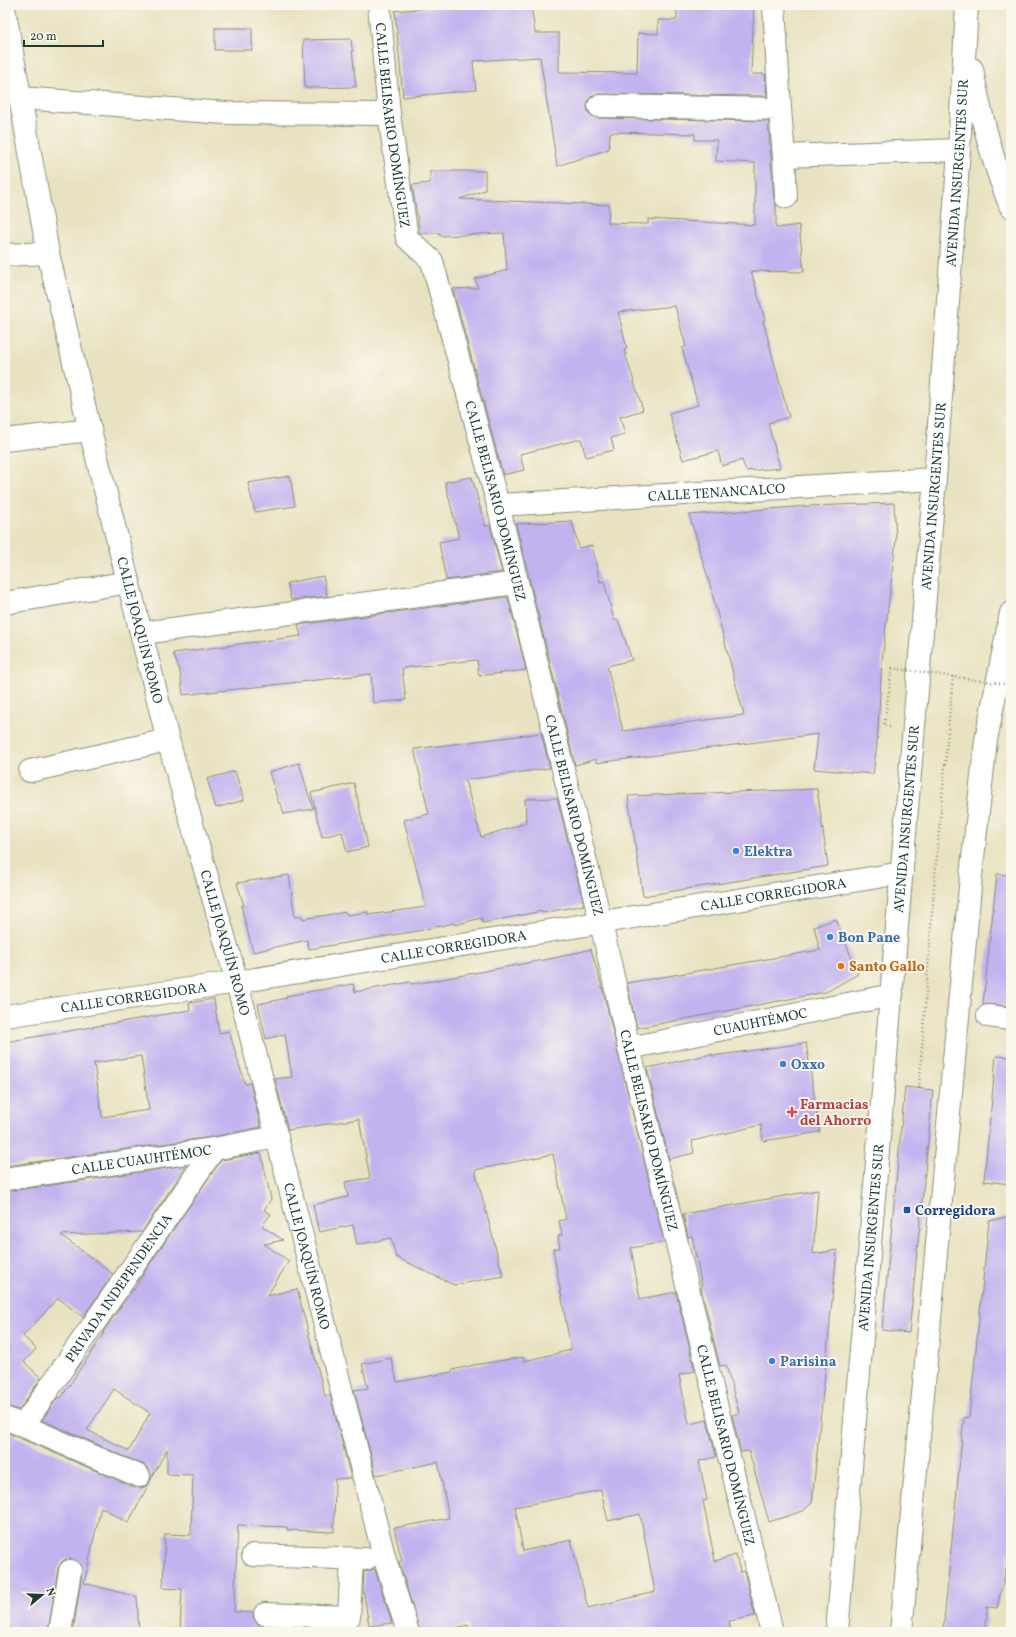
<svg xmlns="http://www.w3.org/2000/svg" width="1016" height="1637" font-family="Vollkorn,serif">
  <rect width="100%" height="100%" fill="#fbf7ec"/>
  <filter id="ink" filterUnits="userSpaceOnUse"><feTurbulence type="fractalNoise" baseFrequency=".025" numOctaves="2"/><feDisplacementMap in="SourceGraphic" scale="8" xChannelSelector="R" yChannelSelector="G"/><feConvolveMatrix kernelMatrix="1 2 1 2 8 2 1 2 1" color-interpolation-filters="sRGB"/></filter>
  <filter id="wash" filterUnits="userSpaceOnUse"><feTurbulence type="fractalNoise" baseFrequency=".012" numOctaves="4" result="noise"/><feDisplacementMap in="SourceGraphic" scale="16" xChannelSelector="R" yChannelSelector="G"/><feGaussianBlur stdDeviation="0.9" result="paint"/><feColorMatrix in="noise" values="0 0 0 0 0 0 0 0 0 0 0 0 0 0 0 0 0 1.4 0 .05"/><feComposite in="paint" operator="in"/></filter>
  <g filter="url(#wash)">
    <rect width="100%" height="100%" fill="#e9e2c1"/>
    <g id="blocks">
      <g fill="#c2b2ef" fill-rule="evenodd">
        <path d="M465 5H531L535 33H559V72L637 73 638 33 658 34V20H677V5H754L751 74H765L767 96 599 94 593 95 589 99 587 106 588 112 592 116 599 118 768 121 774 198 776 204V228L799 225 804 272 751 271 765 320 763 321 789 417 768 423 780 468 746 471 742 460 722 466 718 451 683 460 669 413 698 405 682 348 686 347 675 306 618 312 627 349 624 350 643 410 620 417 625 434 611 438 614 450 586 457 581 439 520 454 524 470 503 475 453 289 478 288 475 279 507 270 504 233 440 236V233H420L412 185 430 183V171H485V190L460 199 609 205 608 223 648 224V219L755 225V163L716 161 717 140H695V134L613 132 610 133 609 149 557 166 540 57 473 61 476 90 403 97 395 11Z"/>
        <rect x="215" y="28" width="37" height="22"/>
        <path d="M351 39 356 87 305 88 303 40Z"/>
        <path d="M290 476 295 506 255 512 248 483Z"/>
        <path d="M472 477 485 526H490L502 572 446 580 439 542 459 538 445 482Z"/>
        <path d="M894 503 896 539 882 661 877 744 873 774 814 769 818 734 596 763V759L575 765 516 524 572 521 579 548 592 545 600 582 604 581 614 620H618L632 660 607 666 623 731 744 715 708 578 698 546H699L689 515 808 506Z"/>
        <path d="M323 576 327 596 291 600 287 583Z"/>
        <path d="M508 597 526 670 479 676 477 660 403 668 402 669 406 700 373 703 371 674 183 695 180 672 173 653 301 636 298 625Z"/>
        <path d="M541 733 550 768 465 780 481 837 526 823 525 799 557 798 584 905 542 913V911L483 923 481 918 455 925 454 923 418 931 309 949 307 940 253 952 241 906H244L237 883 289 875 295 917 302 916V919L346 912 347 915 368 912V915L426 907 404 820 429 814 414 749Z"/>
        <path d="M299 763 313 809 284 814 281 803 279 804 269 772Z"/>
        <path d="M235 771 244 800 216 808 207 779Z"/>
        <path d="M354 783 368 847 347 852 342 832 322 837 311 793Z"/>
        <path d="M817 789 828 866 643 896 628 796Z"/>
        <path d="M997 874 1011 875V1006L983 1004Z"/>
        <path d="M836 919 858 974 826 992 637 1028 627 983 820 950 814 927Z"/>
        <path d="M591 949 602 987 664 1242 631 1248 640 1299 676 1292 695 1371 679 1375 689 1424 707 1420 716 1457 699 1461 707 1500 703 1501 715 1561 736 1555 740 1572 744 1571 755 1616 729 1621 731 1632H469L468 1625 437 1632H420L399 1562 402 1561 394 1528 449 1518 438 1462 376 1475 354 1390 368 1388 362 1364 391 1358 397 1382 452 1372V1370L474 1365 523 1357 524 1361 571 1350 553 1249 560 1248 558 1236 562 1235 559 1221 566 1219 553 1154 475 1170 503 1276 454 1285 396 1257 391 1238 357 1245 353 1225 319 1232 313 1205 348 1197 345 1182 370 1178 359 1119 288 1130 275 1079 292 1077 285 1034 266 1039 258 1004 287 998 286 996 353 984 355 992 410 982 411 984 432 981 559 957ZM601 1490 608 1521 640 1514 655 1592 588 1608 571 1540 523 1551 515 1507Z"/>
        <path d="M214 999 219 1033 229 1031 245 1084 250 1083 261 1127 212 1137 6 1166 5 1042 190 1010 189 1003ZM141 1056 149 1110 102 1117 94 1063Z"/>
        <path d="M806 1043 820 1132 763 1141 761 1125 692 1141 694 1153 669 1159 647 1068 712 1054V1056Z"/>
        <path d="M996 1056 1011 1057V1184L984 1181Z"/>
        <path d="M905 1087 933 1090 909 1333 882 1330Z"/>
        <path d="M261 1153 271 1199 264 1210 271 1214 262 1226 283 1240 264 1244 289 1261 267 1296 297 1289 325 1396 330 1395 351 1478 335 1479 334 1532 287 1530V1527L238 1525 234 1612 253 1613 254 1619 258 1624 281 1627V1632H180L182 1589 163 1588 165 1534 191 1535 193 1475 167 1474V1449L150 1481 151 1475 149 1469 144 1465 42 1420 59 1396 61 1398 104 1333 103 1332 133 1289 134 1290 145 1271 221 1160ZM114 1389 150 1413 129 1451 87 1430Z"/>
        <path d="M187 1165 142 1232 61 1235 113 1274 83 1317 58 1298 23 1336 36 1349 24 1362 41 1378 19 1410 5 1406V1192Z"/>
        <path d="M818 1190 813 1254 837 1250 812 1503 803 1511 769 1522 749 1451 741 1452 732 1415 739 1413 726 1365 720 1366 701 1288H702L692 1236 688 1237 683 1214Z"/>
        <path d="M1011 1216V1547L997 1608 987 1607 986 1632H943L964 1417 969 1418 989 1221Z"/>
        <path d="M5 1432 134 1487 141 1488 146 1486 150 1482 128 1523 101 1507 84 1583 137 1597 139 1632H73L82 1573V1566L78 1562 72 1559H65L61 1563 58 1569 48 1632H5Z"/>
        <path d="M375 1569 392 1623 369 1626 363 1588 364 1572Z"/>
      </g>
    </g>
  </g>
  <g filter="url(#ink)">
    <use href="#blocks" fill-opacity="0" stroke="#84907a" stroke-width="1"/>
    <g fill="none" stroke-linecap="round" stroke-linejoin="round">
      <defs>
        <g id="minor">
          <path id="s1" d="M379 5 389 114 407 238 432 261 498 505 601 923 629 1048 772 1632"/>
          <path d="M774 5 780 109"/>
          <path id="s2" d="M5 13 48 253 90 430 168 740 237 982 385 1560 408 1632"/>
          <path d="M20 98 226 113 389 114"/>
          <path d="M599 106 780 109 784 156 959 150"/>
          <path d="M784 156 786 197"/>
          <path d="M5 255 48 253"/>
          <path d="M5 440 90 430"/>
          <path id="s3" d="M498 505 935 479"/>
          <path d="M5 603 129 582"/>
          <path d="M142 633 517 583"/>
          <path d="M30 771 168 740"/>
          <path d="M988 1016 1011 1019"/>
          <path id="s4" d="M629 1048 892 995"/>
          <path id="s5" d="M5 1179 214 1149 277 1137"/>
          <path d="M5 1418 139 1476"/>
          <path id="s6" d="M23 1426 214 1149"/>
          <path d="M253 1555 366 1559"/>
          <path d="M265 1614 349 1617 352 1559"/>
          <path d="M60 1632 70 1571"/>
        </g>
        <g id="tertiary">
          <path id="s7" d="M5 1016 237 982 902 873"/>
        </g>
        <g id="secondary">
          <path d="M972 69C981 117 992 162 1011 207"/>
          <path id="s8" d="M837 1632 935 479 959 150 967 5"/>
          <path d="M901 1632 971 876 986 740 1011 613"/>
        </g>
      </defs>
      <use href="#minor" stroke="#84907a" stroke-width="24"/>
      <use href="#tertiary" stroke="#84907a" stroke-width="24"/>
      <use href="#secondary" stroke="#84907a" stroke-width="24"/>
      <g stroke="#84907a" stroke-width="2.5" stroke-dasharray="1 3" stroke-linecap="butt">
        <path d="M890 727 884 726 892 668"/>
        <path d="M919 1088 934 887 953 676"/>
      </g>
      <use href="#minor" stroke="#fff" stroke-width="22"/>
      <use href="#tertiary" stroke="#fff" stroke-width="22"/>
      <use href="#secondary" stroke="#fff" stroke-width="22"/>
      <path stroke="#84907a" stroke-width="2.5" stroke-dasharray="1 3" stroke-linecap="butt" d="M892 668 1011 685"/>
    </g>
  </g>
  <g fill="#3f7fe0" stroke="#fbf7ec" stroke-width="1.5">
    <circle cx="736" cy="851" r="4"/>
    <circle cx="830" cy="937" r="4"/>
    <circle cx="783" cy="1064" r="4"/>
    <circle cx="772" cy="1361" r="4"/>
  </g>
  <circle fill="#e8710a" stroke="#fbf7ec" stroke-width="1.5" cx="841" cy="966" r="4"/>
  <path fill="#e0444e" stroke="#fbf7ec" stroke-width="1.5" d="M790 1106h4v4h4v4h-4v4h-4v-4h-4v-4h4z"/>
  <rect fill="#1a4fb4" stroke="#fbf7ec" stroke-width="1.5" x="903" y="1206" width="8" height="8" rx="2"/>
  <g text-anchor="middle" stroke-width="4" stroke-linejoin="round" paint-order="stroke">
    <g font-size="14" fill="#1f3d34" stroke="#fbf7ec">
      <text dy="5" stroke="none"><textPath href="#s1" startOffset="121">CALLE BELISARIO DOMÍNGUEZ</textPath></text>
      <text dy="5" stroke="none"><textPath href="#s8" startOffset="1464">AVENIDA INSURGENTES SUR</textPath></text>
      <text dy="5" stroke="none"><textPath href="#s3" startOffset="219">CALLE TENANCALCO</textPath></text>
      <text dy="5" stroke="none"><textPath href="#s8" startOffset="1140">AVENIDA INSURGENTES SUR</textPath></text>
      <text dy="5" stroke="none"><textPath href="#s1" startOffset="517">CALLE BELISARIO DOMÍNGUEZ</textPath></text>
      <text dy="5" stroke="none"><textPath href="#s2" startOffset="632">CALLE JOAQUÍN ROMO</textPath></text>
      <text dy="5" stroke="none"><textPath href="#s1" startOffset="841">CALLE BELISARIO DOMÍNGUEZ</textPath></text>
      <text dy="5" stroke="none"><textPath href="#s8" startOffset="816">AVENIDA INSURGENTES SUR</textPath></text>
      <text dy="5" stroke="none"><textPath href="#s7" startOffset="778">CALLE CORREGIDORA</textPath></text>
      <text dy="5" stroke="none"><textPath href="#s2" startOffset="956">CALLE JOAQUÍN ROMO</textPath></text>
      <text dy="5" stroke="none"><textPath href="#s7" startOffset="454">CALLE CORREGIDORA</textPath></text>
      <text dy="5" stroke="none"><textPath href="#s7" startOffset="130">CALLE CORREGIDORA</textPath></text>
      <text dy="5" stroke="none"><textPath href="#s4" startOffset="134">CUAUHTÉMOC</textPath></text>
      <text dy="5" stroke="none"><textPath href="#s1" startOffset="1165">CALLE BELISARIO DOMÍNGUEZ</textPath></text>
      <text dy="5" stroke="none"><textPath href="#s5" startOffset="138">CALLE CUAUHTÉMOC</textPath></text>
      <text dy="5" stroke="none"><textPath href="#s8" startOffset="396">AVENIDA INSURGENTES SUR</textPath></text>
      <text dy="5" stroke="none"><textPath href="#s2" startOffset="1280">CALLE JOAQUÍN ROMO</textPath></text>
      <text dy="5" stroke="none"><textPath href="#s6" startOffset="168">PRIVADA INDEPENDENCIA</textPath></text>
      <text dy="5" stroke="none"><textPath href="#s1" startOffset="1489">CALLE BELISARIO DOMÍNGUEZ</textPath></text>
    </g>
    <g font-size="14" font-weight="bold" fill="#366cbe" stroke="#fbf7ec" text-anchor="start">
      <text x="744" y="856">Elektra</text>
      <text x="838" y="942">Bon Pane</text>
      <text x="791" y="1069">Oxxo</text>
      <text x="780" y="1366">Parisina</text>
    </g>
    <g font-size="14" font-weight="bold" fill="#c56008" stroke="#fbf7ec" text-anchor="start">
      <text x="849" y="971">Santo Gallo</text>
    </g>
    <g font-size="14" font-weight="bold" fill="#be3a42" stroke="#fbf7ec" text-anchor="start">
      <text x="800" y="1109">Farmacias<tspan x="800" dy="16">del Ahorro</tspan></text>
    </g>
    <g font-size="14" font-weight="bold" fill="#164399" stroke="#fbf7ec" text-anchor="start">
      <text x="915" y="1215">Corregidora</text>
    </g>
  </g>
  <rect width="1016" height="1637" fill="none" stroke="#fbf7ec" stroke-width="20"/>
  <g transform="translate(42 1595) rotate(71)" stroke="#fbf7ec" stroke-width="3" paint-order="stroke">
  <path d="M0-3L7 15L0 10L-7 15Z" fill="#1f3d34"/>
  <text y="-6" font-size="11" font-weight="bold" text-anchor="middle" fill="#1f3d34">N</text>
  </g>
  <path d="M24 40v6h79v-6" fill="none" stroke="#1f3d34" stroke-width="2"/>
  <text x="30" y="40" font-size="12" fill="#1f3d34" stroke="#fbf7ec" stroke-width="3" paint-order="stroke">20 m</text>
</svg>
